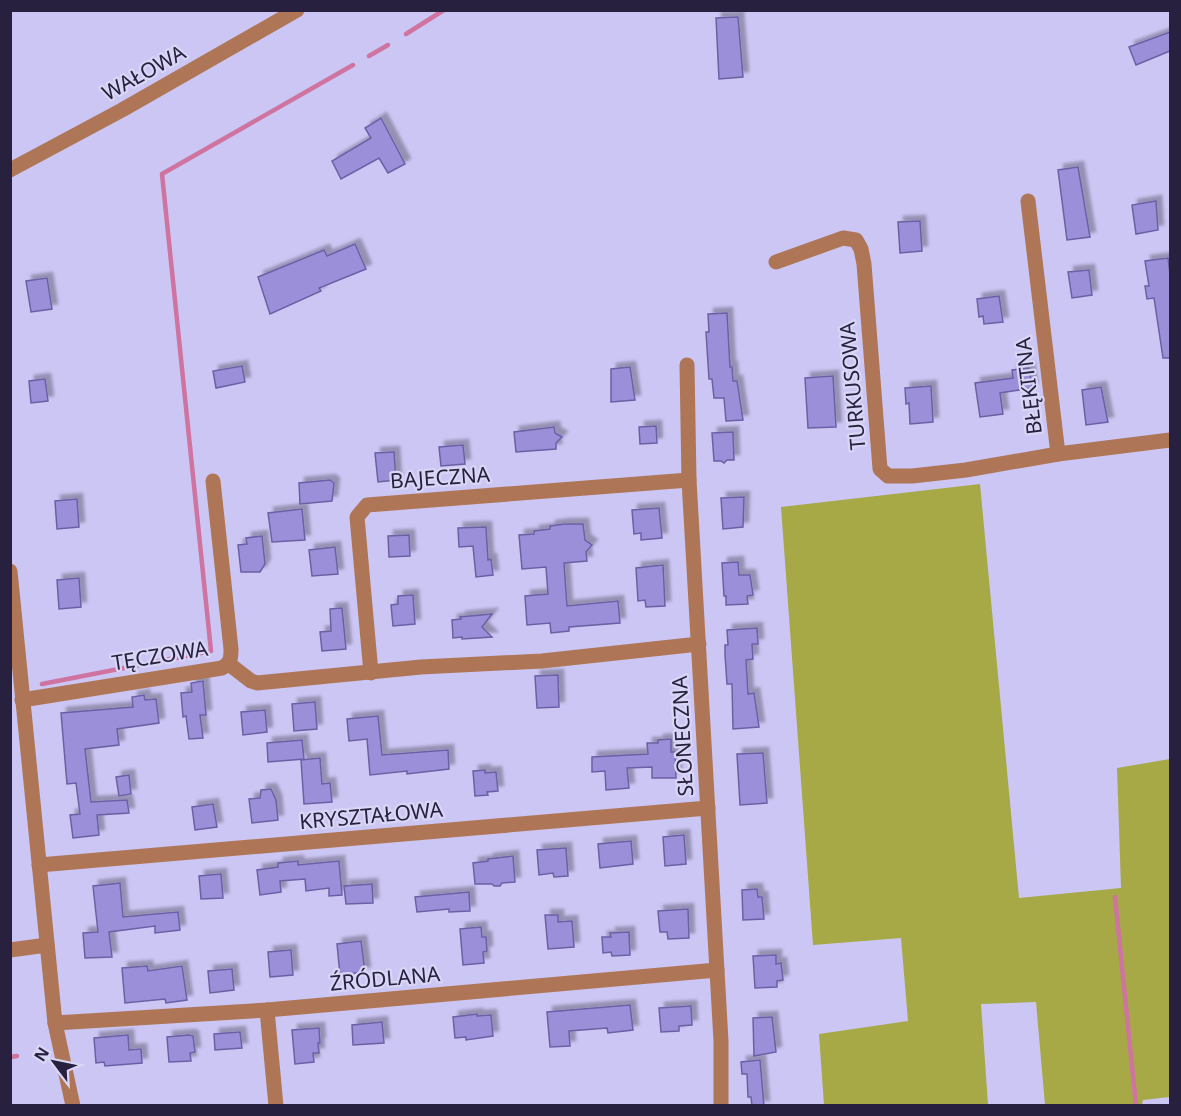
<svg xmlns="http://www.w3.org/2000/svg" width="1181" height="1116" font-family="'Noto Sans',sans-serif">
  <defs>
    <filter id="shadow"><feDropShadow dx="5.5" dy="-5.5" stdDeviation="1.5" flood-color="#0004"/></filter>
  </defs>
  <rect width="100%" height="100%" fill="#ccc6f4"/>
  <path fill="#a6a946" d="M980 484 1019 898 1121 888 1117 768 1170 759V1097L1143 1100 1142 1105H1045L1036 1002 981 1004 988 1105H824L819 1034 908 1021 901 938 813 945 781 507Z"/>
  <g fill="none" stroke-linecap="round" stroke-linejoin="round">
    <g stroke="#cf73a0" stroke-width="4.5">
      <path d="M406 34 444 10"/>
      <path d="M369 56 388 45"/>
      <path d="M42 684 211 651 162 174 353 65"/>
      <path d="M1115 897 1136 1106"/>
      <path d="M10 1057 17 1056"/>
    </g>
  </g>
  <g fill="#9b8fd9" stroke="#6c60a5" stroke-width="1.5" filter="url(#shadow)">
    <path d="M738 17 743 77 719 79 716 18Z"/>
    <path d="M1170 32V51L1136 65 1129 47Z"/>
    <path d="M381 118 405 164 388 173 379 158 341 179 332 161 371 138 365 128Z"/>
    <path d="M1078 167 1090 237 1067 240 1058 170Z"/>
    <path d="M1156 201 1158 230 1136 234 1132 205Z"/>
    <path d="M920 221 922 251 900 253 898 222Z"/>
    <path d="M355 244 366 269 319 288 321 291 270 314 258 277 324 250 327 256Z"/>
    <path d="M1168 258 1170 274V358H1163L1154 298 1147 299 1145 286H1149L1145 261Z"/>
    <path d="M1089 270 1092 295 1072 298 1068 272Z"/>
    <path d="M47 278 52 309 31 312 26 281Z"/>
    <path d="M999 296 1003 322 984 324 983 316 979 317 977 299Z"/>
    <path d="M727 313 730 367H732L733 381H737L743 420 726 421 724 398H714L712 379H709L706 332H709L708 314Z"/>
    <path d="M242 366 245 382 216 388 213 371Z"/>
    <path d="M630 367 635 400 611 402V369Z"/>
    <path d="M1029 368 1032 388 1000 393 1003 414 980 417 975 383 1013 378 1012 370Z"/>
    <path d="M833 376 836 427 808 428 805 378Z"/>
    <path d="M45 379 48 401 31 403 29 381Z"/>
    <path d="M931 386 933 422 910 424 909 403 906 404 905 388Z"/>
    <path d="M1101 387 1108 422 1086 425 1082 390Z"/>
    <path d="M656 426 657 443 640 444 639 427Z"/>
    <path d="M554 427 555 433 562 437 556 443V449L516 452 514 432Z"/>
    <path d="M733 432 734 460H727L724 463 721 461H714L712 433Z"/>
    <path d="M463 445 465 464 441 466 439 447Z"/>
    <path d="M394 452 396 480 378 482 375 453Z"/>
    <path d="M330 480 334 483 332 501 300 504 299 483Z"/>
    <path d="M744 497 743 527 723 529 721 498Z"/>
    <path d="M77 499 79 527 57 529 55 501Z"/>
    <path d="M659 508 662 538 641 540V533L634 534 632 510Z"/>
    <path d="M302 509 305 540 272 542 268 513Z"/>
    <path d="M565 524H583L585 540 592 545 586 552 587 561 564 563 567 606 618 601 620 623 569 627V631L551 633 550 623 527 625 525 596 548 594 546 567 522 569 519 535 534 534V531L550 529V526Z"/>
    <path d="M486 527 488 560 491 559 493 575 476 577 473 546 459 547 458 528Z"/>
    <path d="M409 535 410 556 389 557 388 536Z"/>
    <path d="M262 536 265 564 260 572H241L238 545 247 544 246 538Z"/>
    <path d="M335 547 338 574 312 576 309 550Z"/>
    <path d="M738 562 739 575H750L753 595 747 596 748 604 726 605V596H724L722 563Z"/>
    <path d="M663 565 665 606 646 607 645 600 638 601 636 568Z"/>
    <path d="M79 578 81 607 59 609 57 580Z"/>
    <path d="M413 595 415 624 393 626 391 605 398 604V596Z"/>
    <path d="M342 608 346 649 322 651 320 632 331 631 330 609Z"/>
    <path d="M492 614 482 627 492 637 462 639V637L453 638 452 620 461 619 460 617Z"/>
    <path d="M757 628 758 644H752L753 659 746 660 748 694 754 693 759 727 733 729 732 684H727L725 655V645H728L727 630Z"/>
    <path d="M558 675 559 707 537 708 535 676Z"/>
    <path d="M203 681 206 715H200L203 738 189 739 186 716 183 717 181 693 192 692 191 683Z"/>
    <path d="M144 695 145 700 156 699 159 723 117 729 119 745 85 749 91 802 127 800 129 813 97 815 99 835 73 838 70 815 80 814 76 783 67 784 61 713 133 707 132 697Z"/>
    <path d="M315 702 317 729 294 731 292 704Z"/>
    <path d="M265 710 267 732 243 735 241 712Z"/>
    <path d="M378 716 382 755 448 750 449 769 407 774V771L370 775 367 739 349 741 347 719Z"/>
    <path d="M671 739V752H675L676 778H652V767L627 768 629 788 606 790 605 771 592 772V757L648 754 647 743H658V740Z"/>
    <path d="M302 740 304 759 268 762 267 743Z"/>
    <path d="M763 753 767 803 740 805 737 754Z"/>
    <path d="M320 758 322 784 330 783 332 802 304 804 301 760Z"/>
    <path d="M485 770V773L496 772 498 791 487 792 488 795 475 796 473 771Z"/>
    <path d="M129 775 131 794 119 796 116 777Z"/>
    <path d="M271 789 276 800 278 820 252 823 249 799 260 798 261 790Z"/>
    <path d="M213 804 217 827 195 830 192 807Z"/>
    <path d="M684 835 686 864 665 866 663 837Z"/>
    <path d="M631 841 633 864 600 868 598 844Z"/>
    <path d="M566 848 568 876 554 877 553 873 539 875 537 850Z"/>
    <path d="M513 856 515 882 502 883 500 886H494L492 884H475L473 863 488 861V859Z"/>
    <path d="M298 861V865L339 861 342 895 329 896V888L306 891 305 879 280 881 281 892 260 895 257 870 278 867V863Z"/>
    <path d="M221 874 223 898 201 899 199 876Z"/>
    <path d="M120 883 123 917 178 912 180 930 155 933V926L109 932 112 957 85 958 83 933 98 932 93 886Z"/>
    <path d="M372 884 373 903 346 904 344 886Z"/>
    <path d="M757 889 758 897H762L764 919 743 920 742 890Z"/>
    <path d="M469 892 470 911 449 912V909L417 912 415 897Z"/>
    <path d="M688 909 689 938 668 939 667 932H660L658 911Z"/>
    <path d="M545 915H558V922L572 921 574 947 548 949Z"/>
    <path d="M481 927 482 937H486L487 951 483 952 484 963 463 965 460 929Z"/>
    <path d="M629 932 630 955 612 956 611 952 603 953 602 937H611L610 933Z"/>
    <path d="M361 941 365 972 340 975 337 944Z"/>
    <path d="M291 950 293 975 270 977 268 952Z"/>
    <path d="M776 955V964L781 963 783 980 777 981V987L755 988 753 956Z"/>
    <path d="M147 966 148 971 182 966 187 1000 166 1003 165 999 125 1003 122 968Z"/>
    <path d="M232 969 234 990 210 993 208 971Z"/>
    <path d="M630 1005 633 1030 608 1033 607 1028 569 1031 570 1046 550 1047 547 1012Z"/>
    <path d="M691 1006 692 1025 679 1026V1031L661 1032 659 1008Z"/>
    <path d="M477 1014V1016L491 1015 493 1036 466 1040V1037L455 1038 453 1017Z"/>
    <path d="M772 1017 776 1052 754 1056 753 1018Z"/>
    <path d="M382 1022 384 1043 353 1045 352 1025Z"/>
    <path d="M319 1028 320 1043H318L319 1053H313L314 1062 295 1064 292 1030Z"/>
    <path d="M240 1032 242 1048 215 1050 214 1034Z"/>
    <path d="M128 1035 129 1050 141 1049 142 1063 105 1066 104 1062 96 1063 94 1038Z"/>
    <path d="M189 1035 193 1036 195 1052 190 1053 191 1061 169 1062 167 1037Z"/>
    <path d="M760 1060 764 1106H752L751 1097H748L747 1074H742L741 1062Z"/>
  </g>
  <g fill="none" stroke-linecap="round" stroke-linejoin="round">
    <g stroke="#ae7656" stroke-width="15">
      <path d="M10 170 122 110 297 10"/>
      <path d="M1028 201 1058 454"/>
      <path d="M776 262 843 238 856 240 861 249 864 264 880 469 888 476H912L966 470 1058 454 1170 440"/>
      <path d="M687 365 689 480 721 1041V1106"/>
      <path d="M10 571 55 1023 73 1106"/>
      <path d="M229 664 251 681 257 683 421 667 542 661 699 644"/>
      <path d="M371 673 357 517 367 505 689 480"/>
      <path d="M22 700 222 668C231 663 231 658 231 649L213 481"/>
      <path d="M39 865 708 808"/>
      <path d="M10 950 47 945"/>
      <path d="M267 1010 276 1106"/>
      <path d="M55 1023 267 1010 717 970"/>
    </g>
  </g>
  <g text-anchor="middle" stroke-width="4.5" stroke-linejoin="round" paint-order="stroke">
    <g font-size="21" fill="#27213f" stroke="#d9d6f5">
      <text transform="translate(144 73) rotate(-29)" y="7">WAŁOWA</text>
      <text transform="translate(853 386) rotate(-95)" y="7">TURKUSOWA</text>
      <text transform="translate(1029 386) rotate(-97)" y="7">BŁĘKITNA</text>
      <text transform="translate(440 478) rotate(-4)" y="7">BAJECZNA</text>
      <text transform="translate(160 656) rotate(-9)" y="7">TĘCZOWA</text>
      <text transform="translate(683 736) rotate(-93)" y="7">SŁONECZNA</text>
      <text transform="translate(371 816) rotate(-5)" y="7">KRYSZTAŁOWA</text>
      <text transform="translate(385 979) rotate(-5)" y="7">ŹRÓDLANA</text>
    </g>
  </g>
  <rect width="1181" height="1116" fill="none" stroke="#27213f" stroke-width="24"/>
  <g transform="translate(54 1062) rotate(302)" stroke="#d9d6f5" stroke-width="4.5" paint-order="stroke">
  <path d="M0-4.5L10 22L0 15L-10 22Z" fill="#27213f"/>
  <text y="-9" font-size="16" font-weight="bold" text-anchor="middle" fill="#27213f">N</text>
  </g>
</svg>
